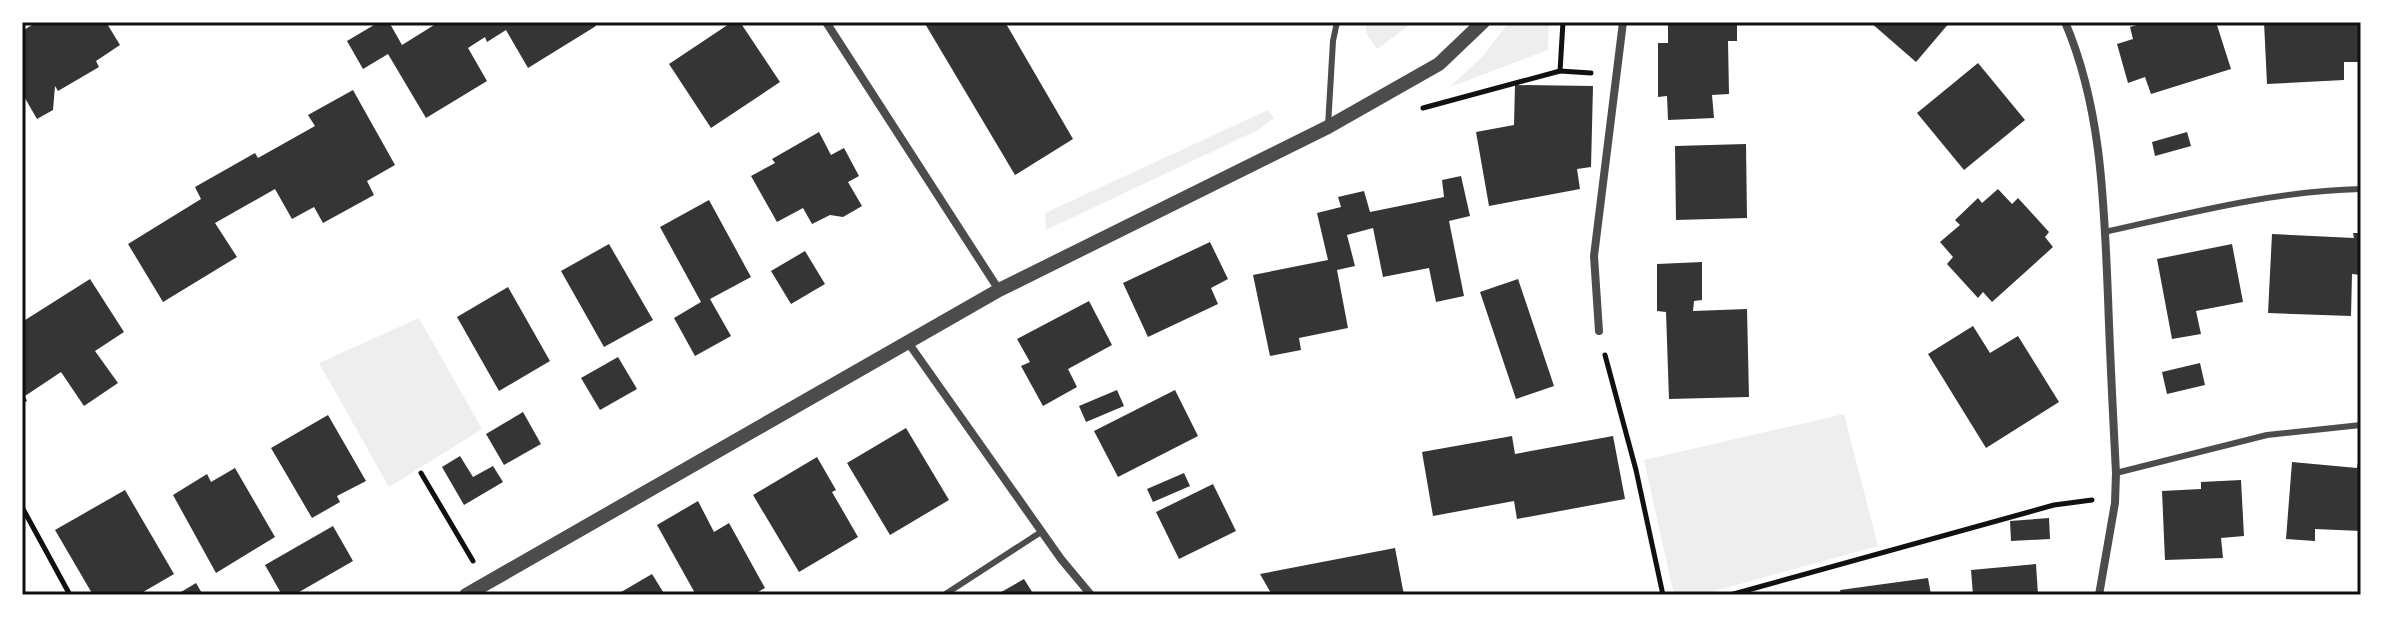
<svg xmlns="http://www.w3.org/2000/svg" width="2383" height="617" font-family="'PT Serif',serif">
  <rect width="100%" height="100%" fill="#fff"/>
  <g fill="#eee">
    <path d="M1366 22H1414L1377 49 1366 33Z"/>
    <path d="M1509 22H1549L1548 50 1450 87 1483 56Z"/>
    <path d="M1268 110 1274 118 1258 130 1046 230 1045 213Z"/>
    <path d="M419 318 482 429 389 487 319 363Z"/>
    <path d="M1844 414 1878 546 1700 595H1674L1644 460Z"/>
  </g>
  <g fill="#353535">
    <path d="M37 22H106L120 45 96 61 99 67 58 91 55 86 53 110 37 119 22 93V31Z"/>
    <path d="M379 22H389L402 45 439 22H453L454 24 458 22H593L596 26 528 68 506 30 487 42 485 37 468 48 487 81 426 118 388 54 363 69 347 41Z"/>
    <path d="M732 22H740L780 82 711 128 669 64Z"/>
    <path d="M924 22H1005L1073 139 1015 175Z"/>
    <path d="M1668 22H1737V41H1728L1729 94 1712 95 1714 118 1668 120 1667 96 1658 97V43H1668Z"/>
    <path d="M1870 22H1950L1916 62Z"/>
    <path d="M2147 22H2216L2231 69 2151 94 2145 77 2128 83 2117 44 2133 39 2130 27Z"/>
    <path d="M2264 22H2361V62H2344V80L2267 84Z"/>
    <path d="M1978 63 2025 120 1964 170 1917 113Z"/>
    <path d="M1515 85 1593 86 1591 167 1577 169 1580 189 1489 206 1476 132 1514 125Z"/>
    <path d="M353 90 395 165 367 181 374 195 323 223 314 207 292 219 275 189 215 223 237 257 163 302 128 244 201 199 195 187 255 153 258 158 315 126 308 115Z"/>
    <path d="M819 132 831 155 844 148 859 176 848 182 862 206 843 217 830 215 812 224 803 208 777 222 751 176 775 163 772 159Z"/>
    <path d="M2187 132 2191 146 2155 156 2152 142Z"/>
    <path d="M1746 144 1747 218 1676 220 1675 146Z"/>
    <path d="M1461 176 1470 216 1449 221 1464 296 1436 302 1429 268 1383 277 1373 228 1347 235 1355 266 1337 270 1348 328 1299 338 1301 350 1270 356 1253 275 1328 260 1317 213 1341 207 1338 197 1364 191 1370 212 1444 197 1442 180Z"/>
    <path d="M1998 189 2012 204 2018 198 2049 232 2045 237 2053 247 1992 302 1983 292 1978 298 1947 264 1953 257 1940 242 1960 225 1955 220 1978 198 1982 203Z"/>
    <path d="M709 200 751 277 710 299 731 336 695 356 674 318 701 302 660 227Z"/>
    <path d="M2353 233H2361V275L2352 274 2351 316 2268 313 2272 234 2354 238Z"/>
    <path d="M1210 242 1228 279 1211 288 1218 304 1148 337 1123 283Z"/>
    <path d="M609 244 653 320 604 347 561 271Z"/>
    <path d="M2232 244 2243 302 2196 311 2201 334 2172 339 2157 259Z"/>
    <path d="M805 251 825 284 791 304 771 271Z"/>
    <path d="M1702 262V300L1694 301 1693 311 1747 309 1749 397 1669 399 1666 312 1657 311V264Z"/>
    <path d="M90 279 124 332 95 351 118 383 84 406 61 372 25 396 27 401 22 404V322Z"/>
    <path d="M1518 279 1554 386 1516 399 1480 292Z"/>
    <path d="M508 287 550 361 499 391 457 317Z"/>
    <path d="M1089 301 1112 345 1068 369 1077 387 1043 406 1021 366 1030 362 1017 339Z"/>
    <path d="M1973 326 1990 353 2018 336 2059 402 1986 448 1928 354Z"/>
    <path d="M618 357 637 389 600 410 581 378Z"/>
    <path d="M2200 363 2205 385 2167 394 2162 372Z"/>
    <path d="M1117 390 1124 406 1086 422 1079 406Z"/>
    <path d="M1175 390 1198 436 1118 477 1094 431Z"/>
    <path d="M523 412 541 444 504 465 486 434Z"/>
    <path d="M328 415 366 481 337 496 340 502 312 518 271 448Z"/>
    <path d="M906 428 949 500 890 535 847 463Z"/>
    <path d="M1512 436 1515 454 1613 436 1625 499 1517 519 1514 501 1433 516 1422 452Z"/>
    <path d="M460 456 473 477 493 466 503 482 464 505 442 467Z"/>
    <path d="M817 457 836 490 832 492 858 537 799 572 753 495Z"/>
    <path d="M2292 462 2357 468 2358 463H2361V531L2315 529V541L2286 539Z"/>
    <path d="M235 468 275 537 216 573 173 495 207 474 211 482Z"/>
    <path d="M1184 473 1190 486 1153 502 1147 489Z"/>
    <path d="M2241 480 2244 536 2221 538 2223 558 2165 560 2162 491 2201 489V482Z"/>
    <path d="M1213 484 1236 531 1179 559 1156 512Z"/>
    <path d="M125 490 174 574 138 595H93L55 530Z"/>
    <path d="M698 501 714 532 729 523 765 588 753 595H696L657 525Z"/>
    <path d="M2049 518 2050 539 2011 541 2010 521Z"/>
    <path d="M333 526 353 561 294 595H282L265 565Z"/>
    <path d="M1395 548 1404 595H1272L1260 574Z"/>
    <path d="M2036 564 2038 595H1973L1971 570Z"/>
    <path d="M652 574 665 595H616Z"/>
    <path d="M1928 578 1931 595H1841L1840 590Z"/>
    <path d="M1024 579 1034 595H996Z"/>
    <path d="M196 583 203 595H176Z"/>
  </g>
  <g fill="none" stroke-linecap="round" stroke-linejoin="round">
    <g stroke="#111" stroke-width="5">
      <path d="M1560 71 1591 73"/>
      <path d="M1423 108 1560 71 1563 22"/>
      <path d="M1605 355 1636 470 1663 595"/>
      <path d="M421 473 473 561"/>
      <path d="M22 507 70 595"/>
      <path d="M1730 595 2054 505 2092 500"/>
    </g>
    <g stroke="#4c4c4c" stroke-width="6">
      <path d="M1328 126 1333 41 1337 22"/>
      <path d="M2105 232C2190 213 2274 191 2361 189"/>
      <path d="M2116 473 2267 435 2361 425"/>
      <path d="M944 595 1041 532"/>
    </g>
    <g stroke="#4c4c4c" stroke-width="8">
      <path d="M826 22 999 290"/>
      <path d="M2065 22C2102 108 2104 204 2108 297 2110 356 2113 415 2116 473L2115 503 2099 595"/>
      <path d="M1599 331 1594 256 1623 22"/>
      <path d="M907 341 1061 559 1091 595"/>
    </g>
    <path stroke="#4c4c4c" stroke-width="14" d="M466 595 999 290 1328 127 1439 64 1483 22"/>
  </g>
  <rect width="2383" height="617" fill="none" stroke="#ffffff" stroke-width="48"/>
  <rect x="24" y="24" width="2335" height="569" fill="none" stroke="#111" stroke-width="3"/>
</svg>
